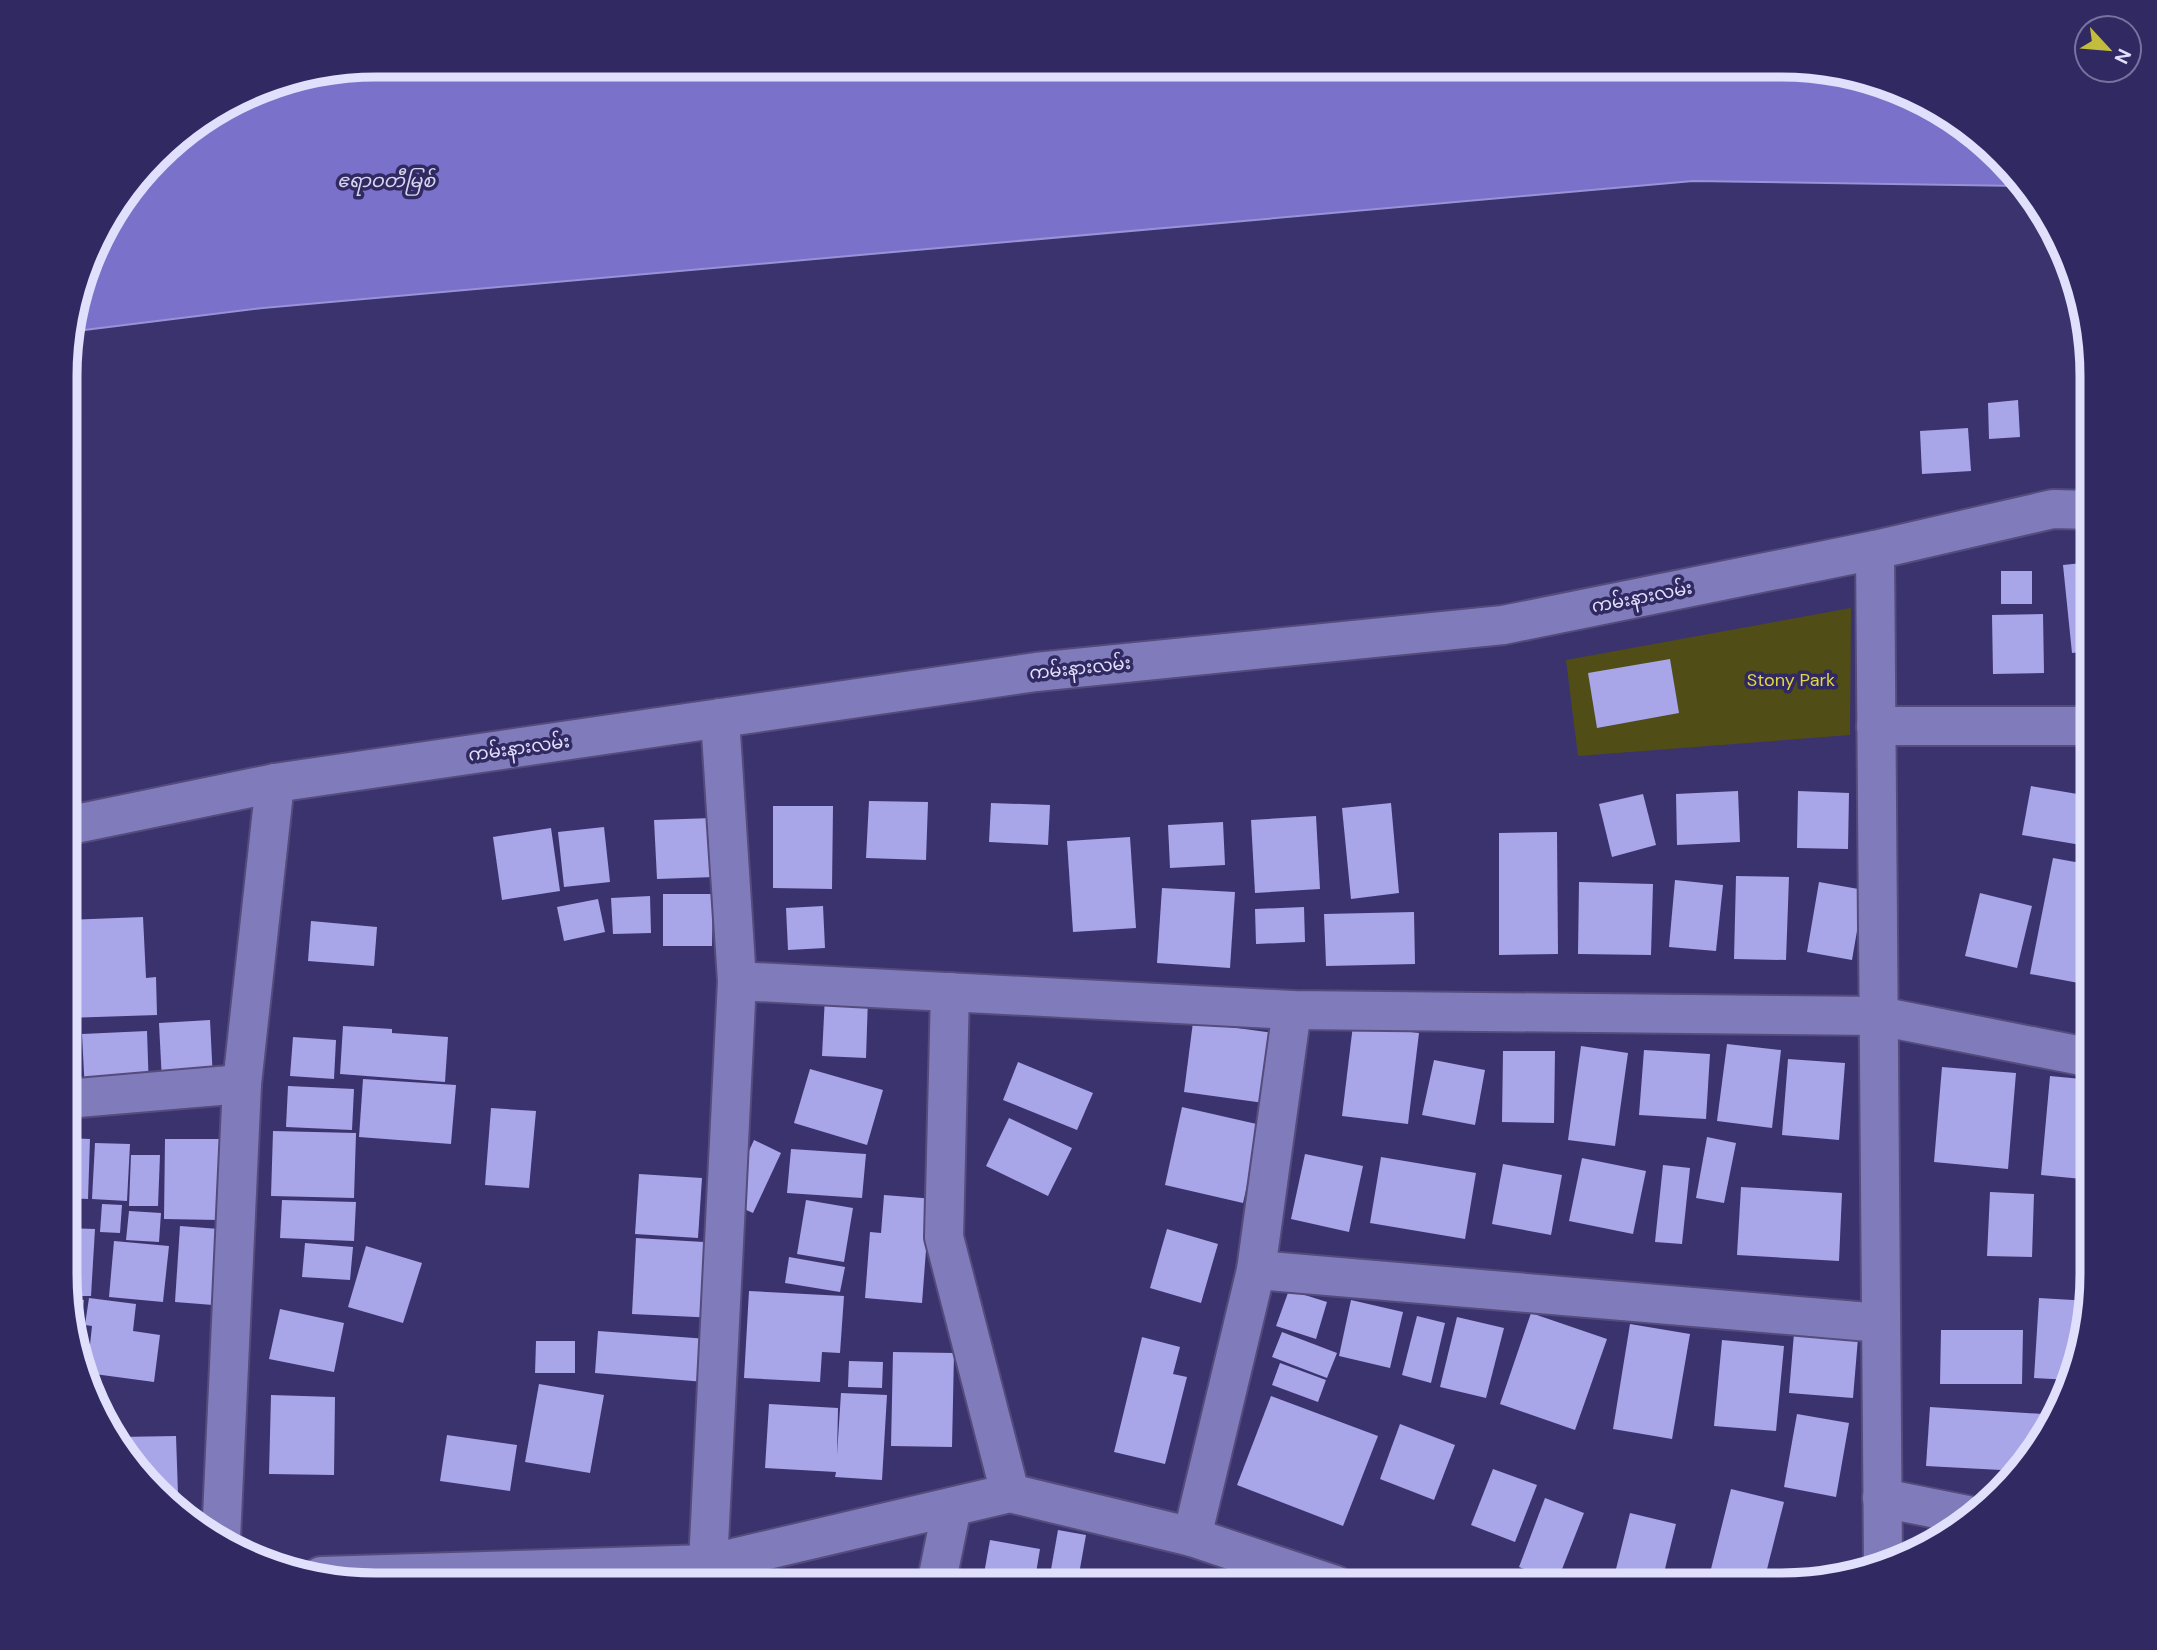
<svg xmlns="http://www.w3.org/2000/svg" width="2157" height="1650" font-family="'DM Sans','Noto Sans Myanmar',sans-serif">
  <rect width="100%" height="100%" fill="#3b336d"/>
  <path fill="#504d16" d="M1851 608 1850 735 1578 756 1566 660Z"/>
  <path fill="#7a71ca" stroke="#9992d9" stroke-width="2" d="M376 65H1801L1900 88 1986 142 2020 186 1693 181 263 308 68 332 106 221 171 142 276 81Z"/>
  <g fill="#a9a5e9">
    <path d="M2018 400 2020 437 1989 439 1988 403Z"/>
    <path d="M1968 428 1971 471 1922 474 1920 431Z"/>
    <path d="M2092 562V651L2072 653 2063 565Z"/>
    <rect x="2001" y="571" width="31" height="33"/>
    <path d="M2043 614 2044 673 1993 674 1992 615Z"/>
    <path d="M1670 659 1679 713 1597 728 1588 673Z"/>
    <path d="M2031 786 2089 796 2081 845 2022 835Z"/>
    <path d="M1738 791 1740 842 1677 845 1676 794Z"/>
    <path d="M1798 791 1849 793 1848 849 1797 848Z"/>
    <path d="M1643 794 1656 845 1612 857 1599 804Z"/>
    <path d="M869 801 928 802 926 860 866 858Z"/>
    <path d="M991 803 1050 805 1048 845 989 842Z"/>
    <path d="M1391 803 1399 893 1351 899 1342 808Z"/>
    <path d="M773 806H833L832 889 773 888Z"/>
    <path d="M1316 816 1320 889 1255 893 1251 820Z"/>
    <path d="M713 818 715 877 657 879 654 820Z"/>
    <path d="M1223 822 1225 865 1170 868 1168 825Z"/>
    <path d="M604 827 610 882 564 887 558 832Z"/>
    <path d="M551 828 560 891 502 900 493 837Z"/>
    <path d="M1557 832 1558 954 1499 955V833Z"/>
    <path d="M1130 837 1136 928 1073 932 1067 841Z"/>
    <path d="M2053 858 2092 865V942L2084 984 2030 974Z"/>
    <path d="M1736 876 1789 877 1786 960 1734 959Z"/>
    <path d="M1675 880 1723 885 1716 951 1669 947Z"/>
    <path d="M1579 882 1653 884 1651 955 1578 954Z"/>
    <path d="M1819 882 1864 890 1852 960 1807 952Z"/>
    <path d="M1162 888 1235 892 1230 968 1157 963Z"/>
    <path d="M1980 893 2032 906 2017 968 1965 956Z"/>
    <path d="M663 894H713L712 946H663Z"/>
    <path d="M650 896 651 933 613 934 611 898Z"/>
    <path d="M598 899 605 932 564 941 557 907Z"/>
    <path d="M823 906 825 948 788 950 786 908Z"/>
    <path d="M1304 907 1305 942 1256 944 1255 909Z"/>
    <path d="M1414 912 1415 964 1326 966 1324 914Z"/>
    <path d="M143 917 146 978 156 977 157 1015 66 1018V920Z"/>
    <path d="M311 921 377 927 374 966 308 961Z"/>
    <path d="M825 996 868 998 866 1058 822 1056Z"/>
    <path d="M210 1020 213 1080 162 1082 159 1023Z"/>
    <path d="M1193 1022 1273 1033 1264 1103 1184 1092Z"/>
    <path d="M1353 1025 1419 1033 1408 1124 1342 1116Z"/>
    <path d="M343 1026 392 1029V1033L448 1037 445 1082 340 1074Z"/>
    <path d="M147 1031 149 1091 85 1093 82 1034Z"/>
    <path d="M293 1037 336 1040 334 1079 290 1076Z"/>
    <path d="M1727 1044 1781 1050 1772 1128 1717 1121Z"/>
    <path d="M1581 1046 1628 1053 1615 1146 1568 1140Z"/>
    <path d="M1644 1050 1710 1054 1706 1119 1639 1115Z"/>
    <path d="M1503 1051H1555L1554 1123 1502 1122Z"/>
    <path d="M1788 1059 1845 1063 1839 1140 1782 1135Z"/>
    <path d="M1434 1060 1485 1070 1475 1125 1422 1115Z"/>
    <path d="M1018 1062 1093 1093 1077 1130 1003 1100Z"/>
    <path d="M1942 1067 2016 1073 2008 1169 1934 1162Z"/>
    <path d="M810 1069 883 1090 867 1145 794 1123Z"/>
    <path d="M2050 1076 2092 1080V1180L2041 1175Z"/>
    <path d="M363 1079 456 1085 451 1144 359 1137Z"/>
    <path d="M288 1086 354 1089 352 1130 286 1127Z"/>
    <path d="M1182 1107 1261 1125 1243 1203 1165 1185Z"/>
    <path d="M491 1108 536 1111 529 1188 485 1185Z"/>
    <path d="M1009 1118 1072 1148 1048 1196 986 1166Z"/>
    <path d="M273 1131 356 1133 354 1198 271 1196Z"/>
    <path d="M1707 1137 1736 1143 1724 1203 1696 1198Z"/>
    <path d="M66 1138 90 1139 88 1199 66 1198Z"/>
    <path d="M165 1139H225L219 1220 164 1219Z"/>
    <path d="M754 1140 781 1153 753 1213 726 1201Z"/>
    <path d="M95 1143 130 1144 127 1201 92 1199Z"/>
    <path d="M791 1149 866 1154 862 1198 787 1193Z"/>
    <path d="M1305 1154 1363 1166 1349 1232 1291 1219Z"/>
    <path d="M131 1155H160L158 1206H129Z"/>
    <path d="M1381 1157 1476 1173 1465 1239 1370 1223Z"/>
    <path d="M1582 1158 1646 1171 1633 1234 1569 1221Z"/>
    <path d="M1503 1164 1562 1175 1551 1235 1492 1224Z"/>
    <path d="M1663 1165 1690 1168 1682 1244 1655 1242Z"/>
    <path d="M639 1174 702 1178 698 1238 635 1234Z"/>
    <path d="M1741 1187 1842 1193 1839 1261 1737 1255Z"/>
    <path d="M1990 1192 2034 1194 2032 1257 1987 1256Z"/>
    <path d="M884 1195 935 1199 927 1237 922 1303 865 1298 870 1232 881 1233Z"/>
    <path d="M282 1200 356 1202 354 1241 280 1238Z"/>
    <path d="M806 1200 853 1208 844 1262 797 1254Z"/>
    <path d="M102 1204 122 1205 120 1233 100 1232Z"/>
    <path d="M129 1211 161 1213 159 1242 126 1240Z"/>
    <path d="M180 1226 219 1229 213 1305 175 1302Z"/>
    <path d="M66 1228 95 1229 91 1296H66Z"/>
    <path d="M1167 1229 1218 1244 1201 1303 1150 1288Z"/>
    <path d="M636 1238 721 1243 717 1318 632 1314Z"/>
    <path d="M114 1241 169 1246 163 1302 109 1297Z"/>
    <path d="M305 1243 353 1247 350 1280 302 1277Z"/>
    <path d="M366 1246 422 1263 403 1323 348 1307Z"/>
    <path d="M789 1257 845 1267 840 1292 785 1283Z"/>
    <path d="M1289 1290 1327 1302 1316 1339 1276 1326Z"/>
    <path d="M749 1291 844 1296 840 1353 822 1352 820 1382 744 1378Z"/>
    <path d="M66 1298 84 1300 81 1327 74 1326Z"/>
    <path d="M89 1298 136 1304 133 1331 160 1335 154 1382 87 1373 92 1326 85 1325Z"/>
    <path d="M2039 1298 2090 1301 2071 1380 2034 1378Z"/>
    <path d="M1351 1300 1403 1312 1390 1368 1339 1356Z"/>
    <path d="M280 1309 344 1323 334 1372 269 1359Z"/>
    <path d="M1531 1313 1607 1339 1575 1430 1500 1404Z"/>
    <path d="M1417 1316 1445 1323 1431 1383 1402 1375Z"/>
    <path d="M1457 1317 1504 1328 1486 1398 1440 1387Z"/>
    <path d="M1630 1324 1690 1334 1672 1439 1613 1429Z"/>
    <path d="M1941 1330H2023L2022 1384H1940Z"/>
    <path d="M598 1331 708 1339 705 1382 595 1373Z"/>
    <path d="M1282 1332 1337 1353 1327 1378 1272 1357Z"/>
    <path d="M1794 1333 1858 1338 1853 1398 1789 1393Z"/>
    <path d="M1142 1337 1180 1347 1173 1374 1187 1377 1165 1464 1114 1452Z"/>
    <path d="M1722 1340 1784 1346 1776 1431 1714 1426Z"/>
    <path d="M536 1341H575V1373H535Z"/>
    <path d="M893 1352 954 1353 952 1447 891 1446Z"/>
    <path d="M849 1361 883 1362 882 1388 848 1387Z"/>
    <path d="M1280 1363 1326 1380 1318 1402 1272 1385Z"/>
    <path d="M539 1384 604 1395 590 1473 525 1462Z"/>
    <path d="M841 1393 887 1395 882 1480 835 1477 836 1472 765 1468 769 1404 838 1408 837 1455Z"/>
    <path d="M271 1395 335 1397 334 1475 269 1474Z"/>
    <path d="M1271 1396 1378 1436 1343 1526 1237 1485Z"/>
    <path d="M1930 1407 2043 1414 2042 1436 2020 1471 1926 1466Z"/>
    <path d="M1797 1414 1849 1423 1836 1497 1784 1487Z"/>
    <path d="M1400 1424 1455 1445 1434 1500 1380 1479Z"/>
    <path d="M447 1435 517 1445 510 1491 440 1481Z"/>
    <path d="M176 1436 178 1494H160L118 1439V1437Z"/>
    <path d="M1493 1469 1537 1485 1515 1542 1471 1525Z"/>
    <path d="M1731 1489 1784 1502 1763 1585H1707Z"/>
    <path d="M1545 1498 1584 1513 1557 1582 1519 1567Z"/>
    <path d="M1630 1513 1676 1524 1661 1585H1612Z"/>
    <path d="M1058 1530 1086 1535 1077 1585 1049 1581Z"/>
    <path d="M990 1540 1040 1549 1034 1585H982Z"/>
  </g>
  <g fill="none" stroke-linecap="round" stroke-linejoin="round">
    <defs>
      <g id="minor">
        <path d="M1875 550 1883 1562"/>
        <path d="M1876 726H2092"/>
        <path d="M66 826 275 783 1036 672 1503 625 1875 550 2053 509 2092 510"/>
        <path d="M737 981 1292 1010 1879 1016 2092 1058"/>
        <path d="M950 992 944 1237 1010 1493"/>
        <path d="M66 1099 242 1084"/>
        <path d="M1256 1270 1881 1323"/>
        <path d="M1882 1498 1967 1515"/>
        <path d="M1192 1537 1256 1270 1292 1010"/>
        <path d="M221 1539 242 1084 275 783"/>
        <path d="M708 1564 737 981 720 718"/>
        <path d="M321 1576 708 1564 1010 1493 1192 1537 1335 1585"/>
        <path d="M936 1585 952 1507"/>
      </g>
    </defs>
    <use href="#minor" stroke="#544c7c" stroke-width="42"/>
    <use href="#minor" stroke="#807cbc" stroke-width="38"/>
  </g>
  <g text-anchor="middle" stroke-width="7" stroke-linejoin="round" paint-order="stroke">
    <g font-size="18" fill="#e0dffc" stroke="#312961">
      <text transform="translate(1642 597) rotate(-11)" y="6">ကမ်းနားလမ်း</text>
      <text transform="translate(1080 668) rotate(-6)" y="6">ကမ်းနားလမ်း</text>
      <text transform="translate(519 748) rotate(-8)" y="6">ကမ်းနားလမ်း</text>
    </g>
    <g font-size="18" fill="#e0d843" stroke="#312961">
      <text x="1791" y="686">Stony Park</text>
    </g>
    <g font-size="19" font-style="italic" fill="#d7d6ee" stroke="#312961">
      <text x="386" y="187">ဧရာဝတီမြစ်</text>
    </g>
  </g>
  <path d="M0 0H2157V1650H0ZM376 77H1781A299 299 0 0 1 2080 376V1274A299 299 0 0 1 1781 1573H376A299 299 0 0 1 77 1274V376A299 299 0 0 1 376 77Z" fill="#312961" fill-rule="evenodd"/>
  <path fill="none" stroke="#e0dffc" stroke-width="9" d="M376 77H1781A299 299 0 0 1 2080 376V1274A299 299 0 0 1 1781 1573H376A299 299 0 0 1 77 1274V376A299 299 0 0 1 376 77Z"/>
  <g transform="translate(2108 49) rotate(116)"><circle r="33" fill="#312961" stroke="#77729f" stroke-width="2"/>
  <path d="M0-5L12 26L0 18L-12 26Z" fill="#c3bd3e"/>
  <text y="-10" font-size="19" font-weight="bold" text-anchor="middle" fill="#e0dffc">N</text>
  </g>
</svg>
